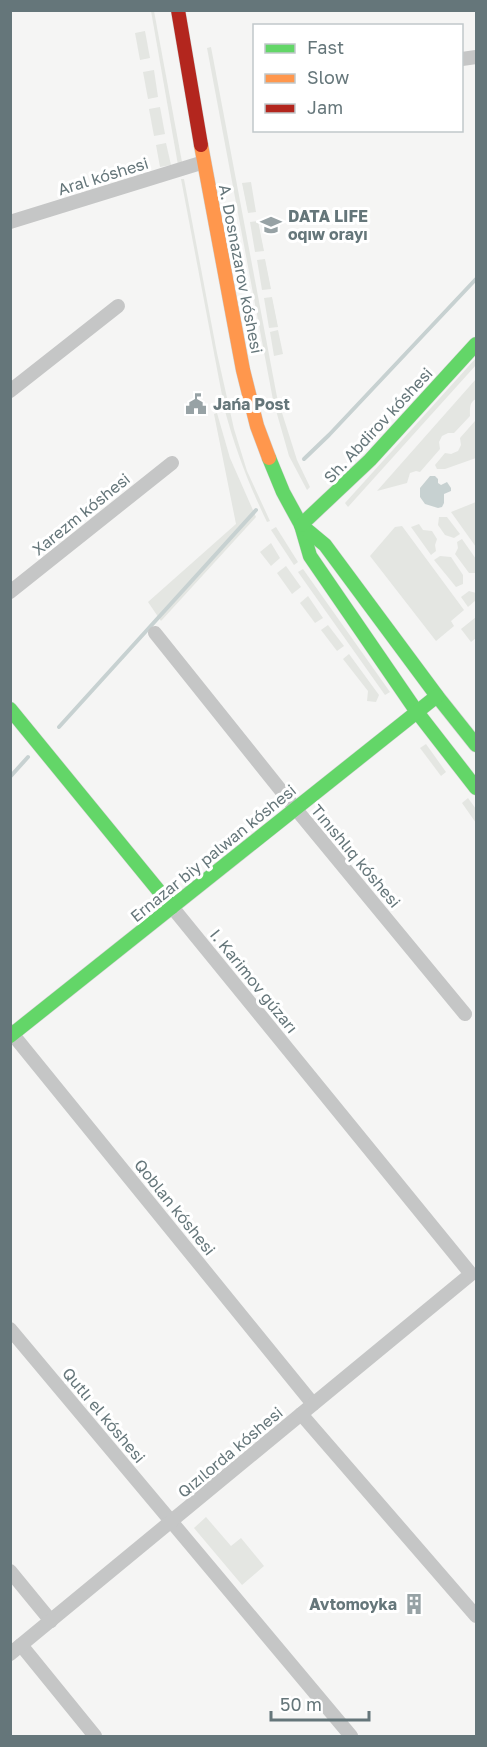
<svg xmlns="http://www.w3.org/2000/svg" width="487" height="1747" font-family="'Golos Text',sans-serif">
  <rect width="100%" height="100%" fill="#f5f5f4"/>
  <g fill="#e4e6e2">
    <path d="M151 11H154L182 162 178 165Z"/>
    <path d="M145 31 150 58 140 60 135 33Z"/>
    <path d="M211 47 277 397 297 460 310 487 307 490 289 456 273 400 207 48Z"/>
    <path d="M154 70 158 97 148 99 143 72Z"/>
    <path d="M160 107 165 134 154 136 149 109Z"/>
    <path d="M166 143 171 165 160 167 156 145Z"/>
    <path d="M181 179H184L217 353 234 429 247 471 270 521 267 522C249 485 236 451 225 411Z"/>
    <path d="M251 182 256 212 248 213 242 183Z"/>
    <path d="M258 221 264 251 255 252 250 222Z"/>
    <path d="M265 259 271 289 262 290 257 260Z"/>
    <path d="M272 297 278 327 269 328 264 298Z"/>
    <path d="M278 330 283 354 274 356 270 332Z"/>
    <path d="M476 358V365L348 507 345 503Z"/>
    <path d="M476 379V399C469 402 470 409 470 416L454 433H448L442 436 439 442 440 449 420 472 416 471 410 473 407 483 377 491Z"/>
    <path d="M217 413 230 458 256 517 161 621 148 602 236 524 214 414Z"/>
    <path d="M475 421H476V458L445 469H437L435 465 445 453 451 454 458 451 461 445 460 438Z"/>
    <path d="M476 502V547L451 512Z"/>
    <path d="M439 517H447L460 534 454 538 445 535 438 525Z"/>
    <path d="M419 524 423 530 432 531 437 539 435 545 436 551 431 555 411 527Z"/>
    <path d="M402 526 464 610 451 621 454 626 436 641 370 556 395 527Z"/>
    <path d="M276 527 298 562 294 565 271 530Z"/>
    <path d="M462 539 476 559V573H469L455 554 458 548 457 542Z"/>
    <path d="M271 543 280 558 271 566 260 552Z"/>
    <path d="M440 556 451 557 463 575V584L456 587 434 560Z"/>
    <path d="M286 566 301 587 292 594 277 573Z"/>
    <path d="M303 569 390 692 385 695 298 572Z"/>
    <path d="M469 591 476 593V600L468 607 461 597Z"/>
    <path d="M308 596 323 618 315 623 300 603Z"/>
    <path d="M476 617V638L471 642 461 629Z"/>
    <path d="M328 625 344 646 337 651 321 630Z"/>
    <path d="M349 654 379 695 376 702 367 701 368 691 343 659Z"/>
    <path d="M426 744 446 772 441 776 420 748Z"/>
    <path d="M468 798 476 809V823L462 803Z"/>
    <path d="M206 1517 231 1546 241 1538 264 1566 242 1585 194 1528Z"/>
  </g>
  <path fill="#c7d1d1" d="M430 476H435L438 479V483L441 485 447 482 451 488V491L444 494V503L442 507 438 508 425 504 420 497V488Z"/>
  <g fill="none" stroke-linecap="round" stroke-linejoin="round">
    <g stroke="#c7d1d1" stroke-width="4">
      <path d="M304 459 329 435 476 279"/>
      <path d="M59 727 256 510"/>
      <path d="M10 777 28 757"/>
    </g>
    <defs>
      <g id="fast">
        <path d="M269 458 283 492 301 525 310 556 417 712 476 788"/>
        <path d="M301 525 325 545 437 696 476 745"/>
        <path d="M301 525 370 460 476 344"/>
        <path d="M10 709 172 907"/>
        <path d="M10 1036 437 696"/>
      </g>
      <path id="slow" d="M201 145 243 370 257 426 269 458"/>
      <path id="jam" d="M178 10 201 145"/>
    </defs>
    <use href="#fast" stroke="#d0d1d1" stroke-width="15"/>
    <use href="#slow" stroke="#d0d1d1" stroke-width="15"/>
    <use href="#jam" stroke="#d0d1d1" stroke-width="15"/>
    <g stroke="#c5c6c6" stroke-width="14">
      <path d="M462 59 476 57"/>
      <path d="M10 222 204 162"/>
      <path d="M10 391 118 306"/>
      <path d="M10 592 172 463"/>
      <path d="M155 633 295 808 465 1014"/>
      <path d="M10 1031 313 1404"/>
      <path d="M10 1329 351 1736"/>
      <path d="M301 1414 476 1616"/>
      <path d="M10 1571 51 1621"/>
      <path d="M21 1645 95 1736"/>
      <path d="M10 1654 471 1274 172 907"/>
    </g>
    <use href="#fast" stroke="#63d668" stroke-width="14"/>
    <use href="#slow" stroke="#ff974d" stroke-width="14"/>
    <use href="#jam" stroke="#b3261e" stroke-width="14"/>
  </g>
  <defs>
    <symbol id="school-bare" viewBox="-9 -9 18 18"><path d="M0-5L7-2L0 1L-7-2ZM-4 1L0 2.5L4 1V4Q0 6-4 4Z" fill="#97a2a5" stroke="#fff" stroke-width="2.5" paint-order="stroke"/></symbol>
    <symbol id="civic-bare" viewBox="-9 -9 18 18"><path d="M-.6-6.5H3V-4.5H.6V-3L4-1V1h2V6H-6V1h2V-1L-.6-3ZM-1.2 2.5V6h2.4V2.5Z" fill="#97a2a5" stroke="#fff" stroke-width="2.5" paint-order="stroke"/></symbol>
    <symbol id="building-bare" viewBox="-9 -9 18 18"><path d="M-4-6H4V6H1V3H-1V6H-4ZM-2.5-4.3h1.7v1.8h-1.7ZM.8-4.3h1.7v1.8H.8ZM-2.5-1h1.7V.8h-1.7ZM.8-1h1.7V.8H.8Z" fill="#97a2a5" stroke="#fff" stroke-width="2.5" paint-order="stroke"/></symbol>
  </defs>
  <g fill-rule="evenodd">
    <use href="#school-bare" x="256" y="210" width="30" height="30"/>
    <use href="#civic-bare" x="181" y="389" width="30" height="30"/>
    <use href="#building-bare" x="399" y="1589" width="30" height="30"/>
  </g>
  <g text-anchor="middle" stroke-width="6" stroke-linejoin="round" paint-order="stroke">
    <g font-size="16" fill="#65767a" stroke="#fff">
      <text transform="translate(103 176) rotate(-17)" y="6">Aral kóshesi</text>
      <text transform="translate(241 269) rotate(79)" y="6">A. Dosnazarov kóshesi</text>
      <text transform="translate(378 425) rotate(-47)" y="6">Sh. Abdirov kóshesi</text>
      <text transform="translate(81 514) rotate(-39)" y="6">Xarezm kóshesi</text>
      <text transform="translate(213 853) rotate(-39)" y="6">Ernazar biy palwan kóshesi</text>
      <text transform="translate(356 856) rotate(50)" y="6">Tınıshlıq kóshesi</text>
      <text transform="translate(254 981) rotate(51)" y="6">I. Karimov gúzarı</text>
      <text transform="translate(175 1207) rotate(51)" y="6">Qoblan kóshesi</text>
      <text transform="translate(104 1415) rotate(50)" y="6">Qutlı el kóshesi</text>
      <text transform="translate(230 1452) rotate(-40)" y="6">Qızılorda kóshesi</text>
    </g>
    <g font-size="16" font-weight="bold" fill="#65767a" stroke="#fff" text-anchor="start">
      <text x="288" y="222">DATA LIFE<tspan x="288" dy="18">oqıw orayı</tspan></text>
      <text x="213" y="410">Jańa Post</text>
      <text x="397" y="1610" text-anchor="end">Avtomoyka</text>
    </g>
  </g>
  <rect width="487" height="1747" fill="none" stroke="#65767a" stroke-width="24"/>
  <rect x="253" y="24" width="210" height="108" fill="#ffffff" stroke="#c1c8ca" stroke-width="1.5"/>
  <rect x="265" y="44" width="30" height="9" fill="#63d668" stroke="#c1c8ca" stroke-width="1.5"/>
  <text x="307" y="54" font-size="18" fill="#65767a">Fast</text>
  <rect x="265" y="74" width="30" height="9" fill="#ff974d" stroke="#c1c8ca" stroke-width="1.5"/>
  <text x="307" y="84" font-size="18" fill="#65767a">Slow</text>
  <rect x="265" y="104" width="30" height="9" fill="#b3261e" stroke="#c1c8ca" stroke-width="1.5"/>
  <text x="307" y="114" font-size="18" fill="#65767a">Jam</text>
  <path d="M271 1711v9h98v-9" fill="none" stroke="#65767a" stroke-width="3"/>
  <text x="280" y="1711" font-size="18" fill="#65767a" stroke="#ffffff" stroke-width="4.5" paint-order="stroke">50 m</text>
</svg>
